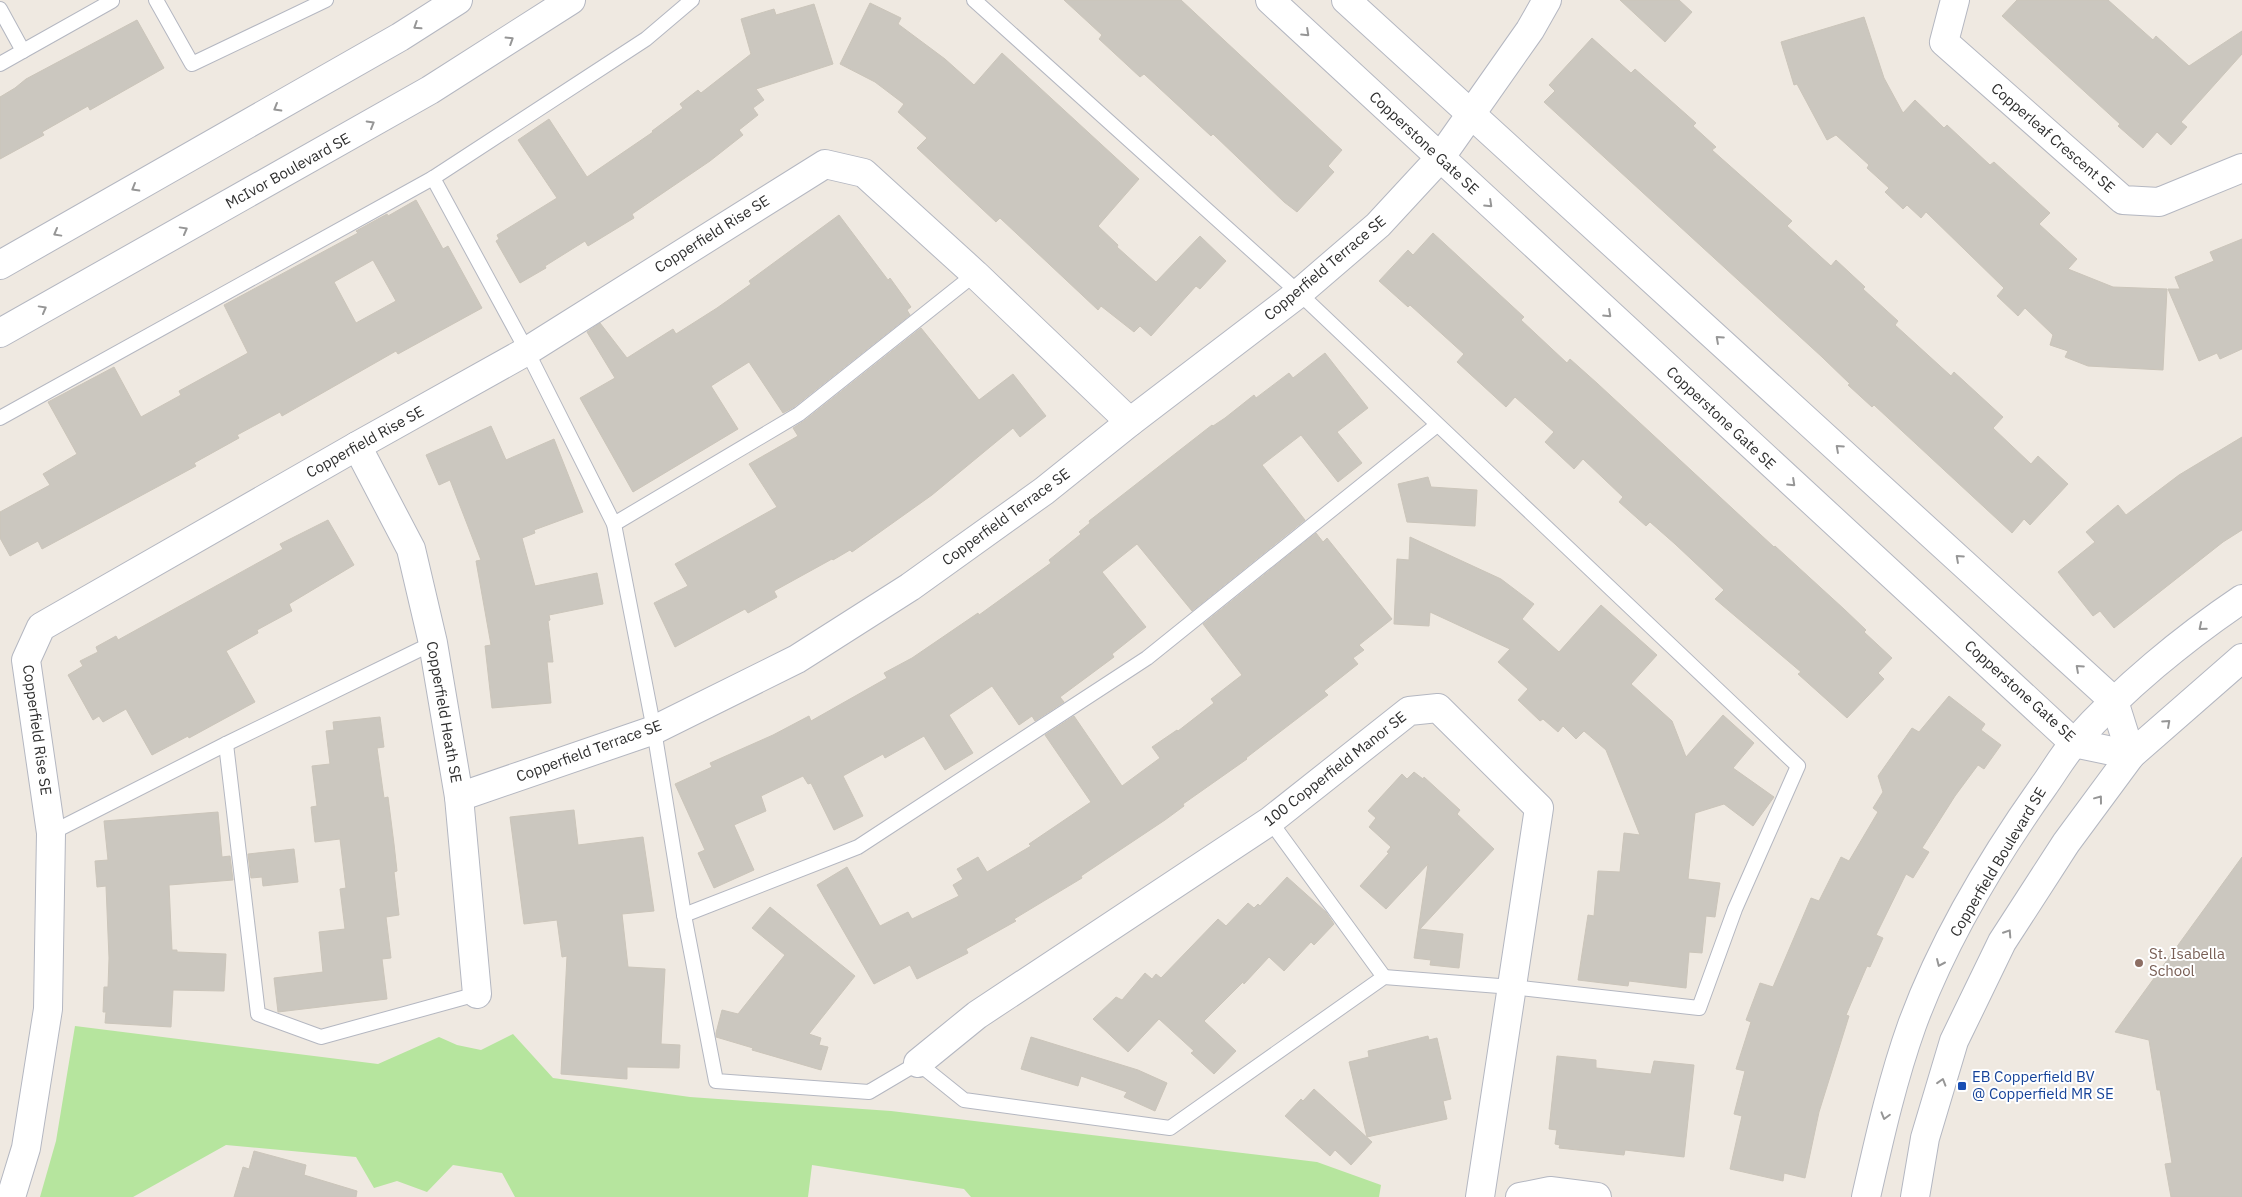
<svg xmlns="http://www.w3.org/2000/svg" width="2242" height="1197" font-family="'IBM Plex Sans',sans-serif">
  <rect width="100%" height="100%" fill="#efe9e1"/>
  <path fill="#b6e59e" d="M75 1026 378 1064 439 1037 457 1045 481 1050 513 1034 553 1078 690 1097 891 1111 1317 1162 1381 1185 1379 1197H971L964 1189 812 1165 808 1197H515L502 1173 453 1165 427 1192 397 1181 374 1188 356 1157 226 1145 133 1197H40L56 1141Z"/>
  <g fill="#cbc7bf" stroke="#cbc5ba" fill-rule="evenodd">
    <path d="M1064 0H1181L1342 150 1328 166 1334 172 1297 212 1284 202 1213 134 1211 136 1144 74 1140 77 1099 39 1102 35Z"/>
    <path d="M1620 0H1679L1692 12 1665 42Z"/>
    <path d="M2017 0H2108L2153 40 2156 36 2189 66 2242 31V54L2181 122 2187 127 2171 145 2157 132 2143 148 2118 126 2120 124 2002 16Z"/>
    <path d="M870 3 901 18 898 24 945 59 974 85 1002 53 1139 179 1098 226 1118 245 1117 247 1156 282 1200 236 1226 261 1200 289 1196 286 1151 336 1140 326 1134 332 1101 306 1098 310 1000 218 996 222 917 148 927 138 898 112 904 104 875 82 840 64Z"/>
    <path d="M814 4 833 64 756 89 764 100 753 108 758 115 739 130 743 135 710 161 632 214 634 218 588 246 585 241 545 266 546 268 520 283 496 241 499 239 497 235 557 198 518 140 549 119 587 177 653 132 652 131 683 108 680 104 698 90 701 93 751 54 741 19 774 9 776 15Z"/>
    <path d="M1864 17 1884 78 1903 113 1915 100 1944 128 1947 125 1990 165 1994 162 2050 213 2039 224 2077 259 2068 269 2113 287 2167 289 2163 370 2088 366 2065 357 2068 351 2050 345 2053 335 2025 308 2018 316 1997 296 2004 288 1926 212 1921 218 1907 205 1903 209 1885 192 1889 188 1867 168 1869 165 1836 135 1827 140 1797 84 1794 85 1781 42Z"/>
    <path d="M137 20 164 68 90 110 88 106 42 132 44 135 0 159V97L15 88 26 79Z"/>
    <path d="M1592 38 1631 73 1635 69 1696 123 1693 126 1716 147 1712 150 1792 221 1787 226 1831 266 1836 260 1865 287 1863 289 1898 321 1895 325 1951 376 1954 372 2003 417 1993 428 2031 464 2038 456 2068 484 2030 525 2024 519 2012 533 1874 405 1872 407 1848 385 1850 384 1822 357 1544 102 1555 91 1549 85Z"/>
    <path d="M416 200 443 249 448 246 482 308 398 354 396 351 282 416 280 412 237 435 239 438 194 463 196 466 42 549 38 541 10 556 0 538V512L50 485 43 474 77 454 48 402 114 367 141 417 181 395 179 391 248 353 224 305 358 233 356 231 387 214 388 216ZM373 260 396 301 356 323 334 282Z"/>
    <path d="M839 215 888 280 890 278 911 307 907 310 910 315 794 407 783 413 749 362 711 386 738 429 633 492 580 398 615 378 587 332 600 323 627 358 673 329 676 334 717 308 751 284 749 281Z"/>
    <path d="M1433 233 1524 317 1521 320 1567 363 1570 359 1598 384 1774 547 1775 546 1844 609 1866 630 1864 632 1892 658 1878 673 1884 679 1847 718 1798 674 1801 672 1715 599 1724 590 1675 544 1650 522 1646 526 1619 502 1623 497 1583 459 1574 469 1545 442 1554 432 1515 397 1506 407 1457 362 1464 354 1410 305 1408 307 1379 281 1408 250 1413 255Z"/>
    <path d="M2242 239V349L2220 359 2217 353 2199 361 2168 289H2180L2175 277 2214 261 2210 252Z"/>
    <path d="M921 328 979 400 1013 374 1046 416 1020 437 1013 428 932 495 852 552 850 550 833 560 832 559 774 591 777 597 748 613 745 609 675 647 654 603 688 586 675 564 777 507 749 464 798 436 793 428 804 421Z"/>
    <path d="M1325 353 1368 408 1337 432 1362 463 1338 482 1301 435 1262 465 1305 520 1192 611 1137 544 1102 572 1146 627 1112 654 1114 657 1060 697 1064 702 1035 721 1032 716 1019 725 992 686 949 715 973 753 945 770 924 736 885 758 883 754 843 776 863 816 834 830 811 783 808 784 803 776 761 796 766 811 734 825 754 870 714 888 698 853 705 850 675 784 712 767 710 763 773 735 809 716 811 721 887 678 884 673 912 658 978 613 979 615 1051 563 1049 560 1081 534 1079 532 1090 523 1089 521 1212 425 1213 426 1225 418 1254 395 1256 398 1289 373 1293 378Z"/>
    <path d="M491 426 506 460 554 439 583 512 534 530 535 533 522 538 535 586 597 573 603 604 549 615 550 620 548 621 553 662H547L551 703 492 708 485 646 491 645 476 561 481 560 450 480 439 485 426 455Z"/>
    <path d="M2242 437V530L2223 542 2114 628 2100 611 2093 616 2058 572 2095 542 2086 532 2118 505 2126 515 2179 475Z"/>
    <path d="M1428 477 1431 487 1477 490 1475 526 1407 522 1398 484Z"/>
    <path d="M328 520 354 565 289 604 292 611 257 630 258 633 226 651 255 702 189 738 188 736 152 755 126 709 103 722 99 716 93 720 68 675 83 666 80 661 98 652 96 647 116 636 118 640 283 549 280 544Z"/>
    <path d="M1316 533 1323 542 1327 538 1392 619 1359 645 1364 650 1353 658 1358 664 1324 691 1328 695 1246 758 1247 759 1183 804 1184 806 1165 820 1081 876 1082 878 1014 919 1016 921 966 949 968 953 917 979 910 965 874 984 817 885 847 867 880 926 908 912 912 919 959 896 953 885 963 879 957 869 978 857 987 872 1031 846 1029 844 1091 802 1045 735 1074 716 1122 786 1160 758 1152 747 1177 730 1178 731 1214 703 1211 699 1242 675 1203 624Z"/>
    <path d="M1410 537 1501 579 1534 604 1522 619 1559 652 1601 605 1657 655 1631 684 1672 721 1686 757 1723 715 1754 743 1733 768 1774 797 1753 826 1724 804 1695 813 1688 879 1720 883 1715 917 1706 916 1702 953 1689 952 1686 988 1629 981 1628 986 1578 980 1588 915 1594 916 1598 871 1620 872 1624 833 1640 835 1606 750 1584 731 1576 739 1563 726 1558 732 1543 719 1540 721 1518 700 1528 689 1498 662 1510 649 1430 612 1429 626 1394 624 1397 559 1409 560Z"/>
    <path d="M1949 696 1985 724 1981 730 2001 745 1984 769 1978 765 1955 796 1922 848 1929 852 1913 878 1906 874 1876 935 1883 938 1870 967 1867 966 1846 1015 1849 1016 1819 1112 1805 1178 1784 1173 1783 1181 1730 1169 1742 1116 1734 1114 1745 1071 1736 1069 1751 1022 1746 1020 1760 983 1773 987 1811 898 1819 901 1841 857 1849 861 1878 812 1873 808 1883 792 1878 776 1912 728 1919 732Z"/>
    <path d="M380 717 384 747 377 748 384 798 388 797 394 844 397 871 394 872 399 915 386 917 391 958 382 959 387 999 278 1012 274 978 323 972 319 932 345 929 340 889 346 888 340 839 315 842 311 807 317 806 312 766 330 764 326 731 334 730 333 722Z"/>
    <path d="M1414 772 1423 779 1424 777 1460 810 1457 814 1494 849 1420 929 1463 934 1459 968 1430 965 1431 960 1414 958 1428 864 1386 909 1360 886 1389 853 1387 852 1391 847 1369 827 1376 818 1368 811 1402 774 1407 779Z"/>
    <path d="M574 810 578 845 643 837 654 911 622 914 628 967 665 969 661 1044 680 1045 679 1068 627 1067V1079L561 1074 567 956 562 957 557 920 524 924 510 817Z"/>
    <path d="M218 812 222 857 230 856 233 880 169 885 172 950H177V952L226 954 224 991 173 990 171 1027 105 1023 106 1012H103L104 987H108L109 958 106 886 97 887 95 861 108 860 104 821Z"/>
    <path d="M294 849 298 882 263 886 262 877 251 878 248 854Z"/>
    <path d="M2242 857V1197H2171L2165 1164 2172 1163 2160 1090H2157L2149 1040 2115 1032Z"/>
    <path d="M1287 877 1326 912 1334 924 1314 945 1311 942 1284 971 1269 957 1244 984 1243 982 1204 1021 1236 1051 1214 1074 1191 1053 1194 1051 1159 1019 1128 1052 1093 1019 1116 997 1122 1000 1145 973 1152 979 1156 974 1161 978 1218 919 1226 926 1248 903 1254 908 1258 904 1260 906Z"/>
    <path d="M770 907 855 976 809 1034 821 1038 819 1045 828 1047 821 1070 752 1050 753 1048 716 1037V1033L722 1010 738 1014 785 955 752 928Z"/>
    <path d="M1428 1036 1429 1040 1437 1038 1451 1099 1443 1101 1447 1119 1367 1137 1349 1062 1369 1057 1368 1051Z"/>
    <path d="M1031 1037 1138 1070 1167 1083 1155 1111 1124 1097 1127 1092 1081 1076 1078 1086 1021 1069Z"/>
    <path d="M1557 1056 1596 1060V1068L1651 1074 1654 1061 1694 1065 1684 1157 1625 1150 1624 1155 1559 1148 1560 1145 1555 1144 1557 1130 1549 1129Z"/>
    <path d="M1314 1089 1372 1142 1351 1165 1335 1150 1330 1156 1285 1116 1301 1099 1303 1101Z"/>
    <path d="M254 1151 306 1165 304 1175 357 1191 356 1197H234L243 1167 249 1169Z"/>
  </g>
  <g fill="none" stroke-linecap="round" stroke-linejoin="round">
    <defs>
      <g id="lane">
        <path d="M156 0 192 64 326 0"/>
        <path d="M0 9 23 51 0 64"/>
        <path d="M23 51 112 1"/>
        <path d="M433 178 527 351 614 524 654 730 684 915 716 1081 869 1092 918 1063 964 1100 1170 1128 1384 977 1512 987 1699 1008 1735 909 1798 766 1299 293 974 0"/>
        <path d="M0 418 433 178 646 39 692 0"/>
        <path d="M614 524 799 414 975 274"/>
        <path d="M226 744 258 1014 321 1037 477 994"/>
        <path d="M1270 821 1384 977"/>
        <path d="M51 833 226 744 433 643"/>
        <path d="M684 915 858 847 1147 658 1437 425"/>
      </g>
      <g id="street">
        <path d="M1955 0 1944 42 2123 200 2159 202 2242 168"/>
        <path d="M357 446 411 549 433 643 459 797 477 994"/>
        <path d="M2074 743 2131 755"/>
        <path d="M459 797 654 730 797 659 910 587 1044 491 1130 422 1299 293 1378 225 1440 158 1530 30 1547 0"/>
        <path d="M918 1063 977 1015 1270 821 1409 711 1438 708 1539 808 1480 1197"/>
        <path d="M11 1197 26 1148 48 1009 51 833 26 660 41 627 357 446 527 351 825 164 864 173 975 274 1130 422"/>
        <path d="M1520 1197 1550 1191 1597 1197"/>
      </g>
      <g id="secondary">
        <path d="M1270 0 2074 743"/>
        <path d="M1346 0 2114 701 2131 755"/>
        <path d="M0 265 400 37 458 0"/>
        <path d="M0 333 430 90 571 0"/>
        <path d="M1866 1197C1879 1140 1892 1081 1912 1025 1942 943 1992 859 2043 787 2054 772 2063 755 2076 741 2122 689 2184 638 2242 599"/>
        <path d="M1915 1197 1925 1138 1954 1041 2002 942 2066 843 2131 755 2242 658"/>
      </g>
    </defs>
    <use href="#lane" stroke="#b4b7c1" stroke-width="16"/>
    <use href="#street" stroke="#b4b7c1" stroke-width="30"/>
    <use href="#secondary" stroke="#b4b7c1" stroke-width="30"/>
    <use href="#lane" stroke="#fff" stroke-width="14"/>
    <use href="#street" stroke="#fff" stroke-width="28"/>
    <use href="#secondary" stroke="#fff" stroke-width="28"/>
  </g>
  <defs><path id="oneway-chevron" d="M-2-3.5L2.5 0L-2 3.5" fill="none" stroke-width="1.6" stroke-linecap="round" stroke-linejoin="round" transform="scale(1.25)"/></defs>
  <g stroke="#969696">
    <use href="#oneway-chevron" transform="translate(417 26) rotate(147)"/>
    <use href="#oneway-chevron" transform="translate(1306 33) rotate(43)"/>
    <use href="#oneway-chevron" transform="translate(510 40) rotate(-32)"/>
    <use href="#oneway-chevron" transform="translate(277 108) rotate(150)"/>
    <use href="#oneway-chevron" transform="translate(371 124) rotate(-30)"/>
    <use href="#oneway-chevron" transform="translate(135 188) rotate(150)"/>
    <use href="#oneway-chevron" transform="translate(1489 204) rotate(43)"/>
    <use href="#oneway-chevron" transform="translate(184 230) rotate(-29)"/>
    <use href="#oneway-chevron" transform="translate(57 233) rotate(151)"/>
    <use href="#oneway-chevron" transform="translate(43 309) rotate(-29)"/>
    <use href="#oneway-chevron" transform="translate(1608 314) rotate(43)"/>
    <use href="#oneway-chevron" transform="translate(1719 339) rotate(-138)"/>
    <use href="#oneway-chevron" transform="translate(1839 448) rotate(-138)"/>
    <use href="#oneway-chevron" transform="translate(1792 483) rotate(43)"/>
    <use href="#oneway-chevron" transform="translate(1959 558) rotate(-138)"/>
    <use href="#oneway-chevron" transform="translate(2202 627) rotate(140)"/>
    <use href="#oneway-chevron" transform="translate(2079 668) rotate(-138)"/>
    <use href="#oneway-chevron" transform="translate(2167 723) rotate(-42)"/>
    <use href="#oneway-chevron" transform="translate(2099 799) rotate(-53)"/>
    <use href="#oneway-chevron" transform="translate(2008 933) rotate(-57)"/>
    <use href="#oneway-chevron" transform="translate(1940 963) rotate(114)"/>
    <use href="#oneway-chevron" transform="translate(1942 1082) rotate(-73)"/>
    <use href="#oneway-chevron" transform="translate(1885 1116) rotate(106)"/>
  </g>
  <circle fill="#8d6e63" stroke="#fff" stroke-width="2" cx="2139" cy="963" r="5"/>
  <rect fill="#1a4fb4" stroke="#fff" stroke-width="2" x="1957" y="1081" width="10" height="10" rx="2.5"/>
  <g text-anchor="middle" stroke-width="4" stroke-linejoin="round" paint-order="stroke">
    <g font-size="15" fill="#2e2e2e" stroke="#fff">
      <text transform="translate(2053 138) rotate(41)" y="5">Copperleaf Crescent SE</text>
      <text transform="translate(1424 143) rotate(43)" y="5">Copperstone Gate SE</text>
      <text transform="translate(288 171) rotate(-29)" y="5">McIvor Boulevard SE</text>
      <text transform="translate(712 234) rotate(-32)" y="5">Copperfield Rise SE</text>
      <text transform="translate(1325 268) rotate(-40)" y="5">Copperfield Terrace SE</text>
      <text transform="translate(1721 418) rotate(43)" y="5">Copperstone Gate SE</text>
      <text transform="translate(365 442) rotate(-29)" y="5">Copperfield Rise SE</text>
      <text transform="translate(1006 517) rotate(-36)" y="5">Copperfield Terrace SE</text>
      <text transform="translate(2020 691) rotate(42)" y="5">Copperstone Gate SE</text>
      <text transform="translate(444 712) rotate(80)" y="5">Copperfield Heath SE</text>
      <text transform="translate(37 730) rotate(82)" y="5">Copperfield Rise SE</text>
      <text transform="translate(589 751) rotate(-20)" y="5">Copperfield Terrace SE</text>
      <text transform="translate(1335 769) rotate(-38)" y="5">100 Copperfield Manor SE</text>
      <text transform="translate(1998 862) rotate(-59)" y="5">Copperfield Boulevard SE</text>
    </g>
    <g font-size="15" fill="#785e54" stroke="#fff" text-anchor="start">
      <text x="2149" y="959">St. Isabella<tspan x="2149" dy="17">School</tspan></text>
    </g>
    <g font-size="15" fill="#164399" stroke="#fff" text-anchor="start">
      <text x="1972" y="1082">EB Copperfield BV<tspan x="1972" dy="17">@ Copperfield MR SE</tspan></text>
    </g>
  </g>
</svg>
